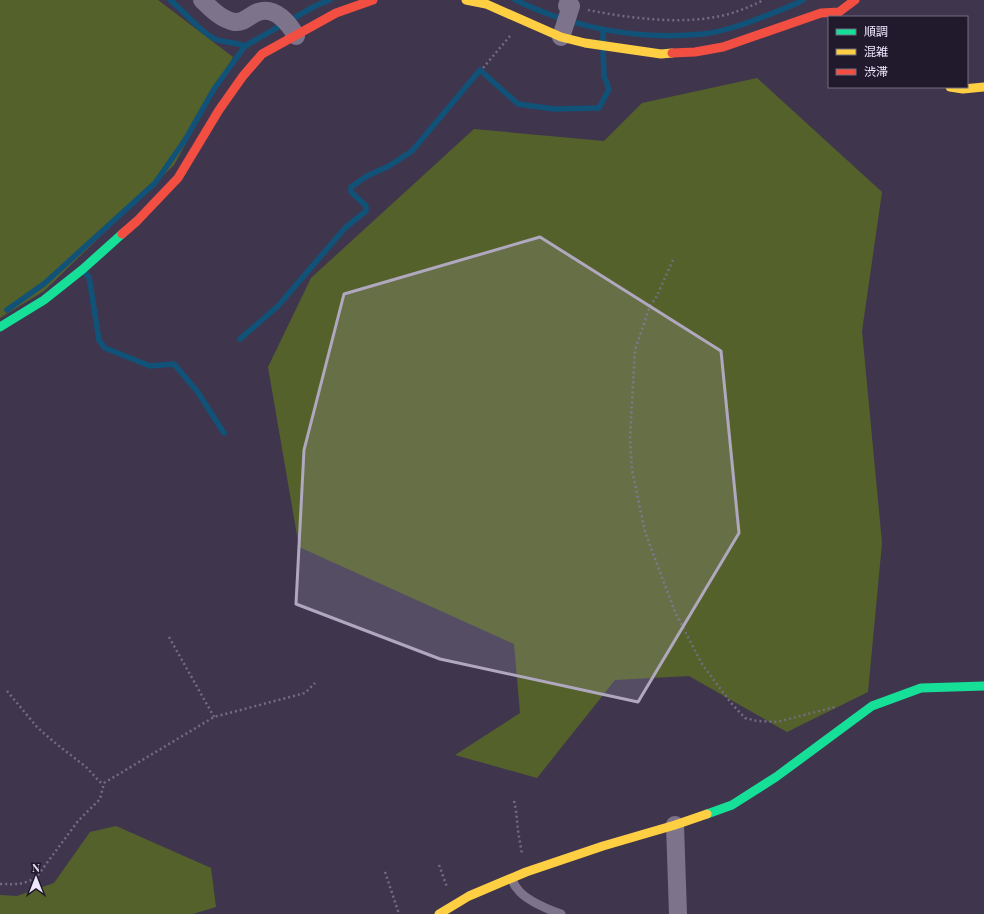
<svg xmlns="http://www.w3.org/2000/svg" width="984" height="914" font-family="'Playfair Display','Noto Sans JP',serif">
  <rect width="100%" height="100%" fill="#3f364e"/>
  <g fill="#55612a">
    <path d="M0 0H158L233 57 174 165 44 291 0 318Z"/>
    <path d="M757 78 882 192 862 331 882 543 868 692 787 732 689 676 615 680 537 778 455 755 520 713 514 644 299 547 268 367 311 278 474 129 604 141 642 103Z"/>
    <path d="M116 826 211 868 216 907 193 914H0V895L17 896 54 883 90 832Z"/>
  </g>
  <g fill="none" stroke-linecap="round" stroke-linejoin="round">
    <g stroke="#115279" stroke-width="5.5">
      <path d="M170 0C183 10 201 33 215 39 225 43 235 42 245 46L315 6 330 0"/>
      <path d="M515 0C527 5 539 11 551 15 599 32 652 39 703 34 727 31 750 22 773 13 783 9 794 5 803 0"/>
      <path d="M603 30V42"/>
      <path d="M85 273 89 277 99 340 105 348 150 366 174 364 197 391 224 433"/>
      <path d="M7 310 45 283 155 183 185 140 214 89 245 46"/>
      <path d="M240 339 278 306 345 228 366 211V206L351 192V187L367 176 389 166 412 151 480 70 518 104 554 109 599 108 609 89 604 76 603 50"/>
    </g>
    <g stroke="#746c80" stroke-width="2.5" stroke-dasharray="2 3" stroke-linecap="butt">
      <path d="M588 10C633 19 695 27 738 11 747 8 755 4 764 0"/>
      <path d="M483 68 510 36"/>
      <path d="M673 260 655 300 651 303 635 350 630 438 632 470 645 532 675 612 702 664 731 703 745 718 757 721 777 722 835 707"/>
      <path d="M169 637 214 717"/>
      <path d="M7 691 37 727 54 742 86 767 100 782 104 783"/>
      <path d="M514 801 516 810 518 831 522 854"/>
      <path d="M439 865 447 887"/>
      <path d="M385 872 399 914"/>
      <path d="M0 884C16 884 25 886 38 875L78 821 100 799 104 783 214 717 305 693 315 683"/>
    </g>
    <path stroke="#7d748b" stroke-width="9" d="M512 878C513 881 514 885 516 887 524 900 547 909 561 914"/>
    <g stroke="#7d748b" stroke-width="18">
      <path d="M202 0C211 9 222 20 235 22 244 23 250 15 258 12 275 6 289 23 296 36"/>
      <path d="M561 37 571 6H567L569 0"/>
      <path d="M675 825 678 914"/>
    </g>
    <g stroke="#16e098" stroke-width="9">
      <path d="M0 327 44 300 83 269 122 234"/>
      <path d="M707 814 732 805 776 777 872 706 921 688 984 686"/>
    </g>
    <g stroke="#ffcf43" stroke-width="9">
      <path d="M466 0 486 4 561 37 585 43 661 54 672 53"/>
      <path d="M950 87 963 89 984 87"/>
      <path d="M439 914 469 896 526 872 603 846 675 825 707 814"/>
    </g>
    <g stroke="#f24e42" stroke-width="9">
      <path d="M672 53 695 52 723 47 821 13 839 12 855 0"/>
      <path d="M122 234 137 221 178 178 219 110 243 76 262 54 336 13 373 0"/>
    </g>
  </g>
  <path fill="#b0a8bf" fill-opacity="0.2" stroke="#b0a8bf" stroke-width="3" stroke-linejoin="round" d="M540 237 721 351 739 533 638 702 440 659 296 604 304 450 344 294Z"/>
  <rect x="828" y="16" width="140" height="72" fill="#211a2d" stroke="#736c80"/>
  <rect x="836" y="29" width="20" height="6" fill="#16e098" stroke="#736c80"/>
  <text x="864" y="36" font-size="12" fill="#ede6fc">順調</text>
  <rect x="836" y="49" width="20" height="6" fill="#ffcf43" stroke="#736c80"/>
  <text x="864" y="56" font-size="12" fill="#ede6fc">混雑</text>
  <rect x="836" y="69" width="20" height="6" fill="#f24e42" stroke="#736c80"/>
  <text x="864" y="76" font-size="12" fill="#ede6fc">渋滞</text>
  <g transform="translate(36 878)" stroke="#211a2d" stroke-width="3" paint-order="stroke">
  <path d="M0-3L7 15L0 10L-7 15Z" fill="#ede6fc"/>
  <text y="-6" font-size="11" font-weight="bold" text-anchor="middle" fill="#ede6fc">N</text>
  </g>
</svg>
